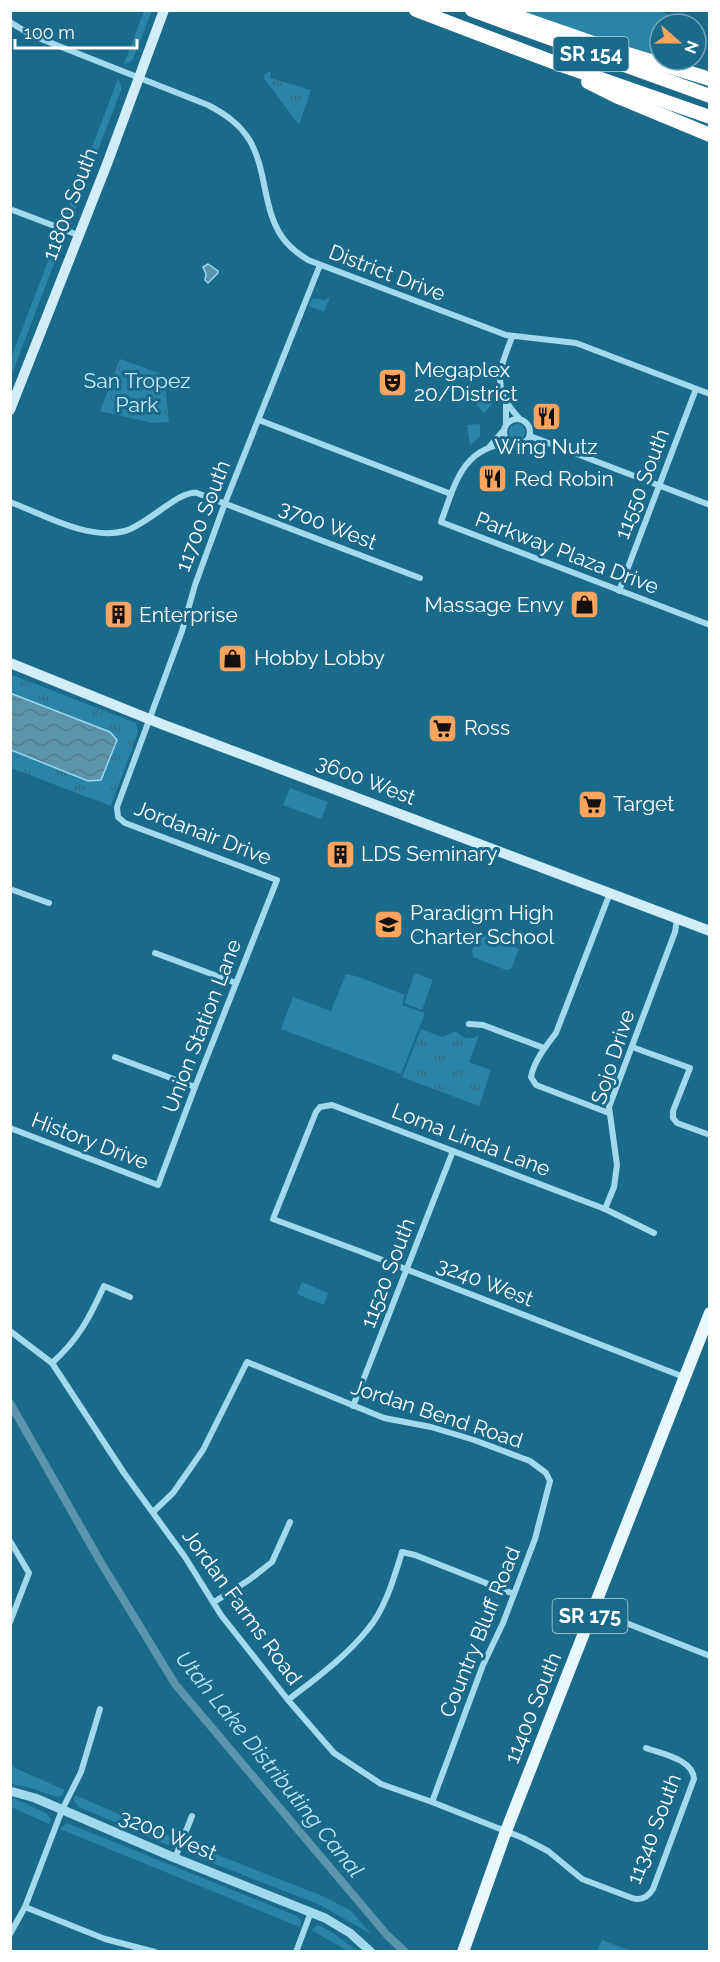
<svg xmlns="http://www.w3.org/2000/svg" width="720" height="1962" font-family="Raleway,sans-serif">
  <defs>
    <pattern id="park-tufts" width="24" height="20" patternUnits="userSpaceOnUse" patternTransform="scale(1.5)"><rect width="24" height="20" fill="#2a84a6"/><path d="M3 7l-1-3M5 7V3M7 7l1-3M15 17l-1-3M17 17v-4M19 17l1-3" fill="none" stroke="#396b7e"/></pattern>
    <pattern id="water-waves" width="16" height="10" patternUnits="userSpaceOnUse" patternTransform="scale(1.5)"><rect width="16" height="10" fill="#5c95ab"/><path d="M0 5q4-4 8 0t8 0" fill="none" stroke="#567b8a"/></pattern>
  </defs>
  <rect width="100%" height="100%" fill="#1a6a8a"/>
  <g fill="#2a84a6">
    <path d="M144 11H152L133 59 130 62 124 64Z"/>
    <path d="M517 11H658L679 18 676 24H660V56L543 20Z"/>
    <path d="M118 79 122 88 74 212 69 219 64 220Z"/>
    <path d="M58 235 62 239 61 246 11 376V358Z"/>
    <path d="M330 297 324 312 309 306 313 298 324 300Z"/>
    <path d="M491 391 492 404 484 413 475 403Z"/>
    <circle cx="517" cy="432" r="8"/>
    <path d="M480 424V436L470 445 467 425Z"/>
    <path d="M290 788 328 802 321 819 283 805Z"/>
    <path d="M479 933 519 949 511 969 506 970 473 957 472 951Z"/>
    <path d="M415 973 433 980 422 1010 404 1003Z"/>
    <path d="M346 974 356 976 405 995 402 1005 425 1013 401 1074 281 1029 293 997 331 1011Z"/>
    <path d="M302 1282 328 1293 324 1305 297 1294Z"/>
    <path d="M12 1765 15 1768 65 1790 61 1796 56 1797 31 1788 11 1784V1766Z"/>
    <path d="M75 1795 176 1839 172 1845H167L79 1807 74 1801Z"/>
    <path d="M11 1797 46 1813 51 1819 49 1824 11 1807Z"/>
    <path d="M67 1823 297 1916 301 1921 300 1927 60 1829Z"/>
    <path d="M187 1843 325 1897 351 1911 371 1934 320 1905 192 1855 186 1850Z"/>
    <path d="M318 1925 332 1932 357 1951H348L311 1930Z"/>
    <path d="M602 1940 631 1951H597Z"/>
  </g>
  <g fill="url(#park-tufts)">
    <path d="M271 71 270 78 311 90 299 125 264 78 265 74Z"/>
    <path d="M120 359 164 375 169 422 152 423 100 411Z"/>
    <path d="M10 674 136 723 138 732 111 806 11 768Z"/>
    <path d="M421 1029 442 1037 456 1031C463 1039 470 1041 479 1035L469 1062 491 1070 479 1106 402 1077Z"/>
  </g>
  <g fill="url(#water-waves)" stroke="#96d8ef" stroke-width="1.5">
    <path d="M208 264 218 271V273L208 283 205 280 206 274 203 267Z"/>
    <path d="M10 693 110 732 117 740 101 780 88 781 11 750Z"/>
  </g>
  <g fill="none" stroke-linecap="round" stroke-linejoin="round">
    <path stroke="#5c95ab" stroke-width="8" d="M10 1403 100 1561 175 1684 387 1935 405 1952"/>
    <g stroke="#a3d9ed" stroke-width="6">
      <path d="M10 22 31 35 208 105C225 114 240 124 250 141 268 172 262 214 286 242 292 249 300 255 308 260L506 335 576 343 710 394"/>
      <path d="M10 209 78 235"/>
      <path d="M512 337C499 371 491 389 519 418"/>
      <circle cx="517" cy="432" r="13"/>
      <path d="M259 420 451 494"/>
      <path d="M506 425V404"/>
      <path d="M530 436 710 505"/>
      <path d="M510 443C462 447 455 484 441 522L710 625"/>
      <path d="M490 446 504 430"/>
      <path d="M10 502C45 515 88 541 125 531 147 525 179 490 197 493L420 578"/>
      <path d="M619 591 696 389"/>
      <path d="M10 889 49 903"/>
      <path d="M155 953 236 983"/>
      <path d="M469 1024 483 1025 544 1048"/>
      <path d="M632 1047 690 1068 673 1111V1118L677 1123 710 1135"/>
      <path d="M115 1057 195 1087"/>
      <path d="M609 1113 536 1085 531 1077C534 1061 546 1046 556 1033L610 893"/>
      <path d="M10 1128 158 1185 195 1087 277 880 125 823 118 817 117 807 182 631 195 585 225 503 320 265"/>
      <path d="M605 1209 614 1187 617 1165 609 1107 675 932 677 919"/>
      <path d="M654 1233 605 1209 332 1105 320 1107 316 1112 273 1219 359 1251 684 1377"/>
      <path d="M10 1331 52 1363 124 1473 185 1557 221 1615 288 1700 334 1753 381 1784 432 1802 523 1838 548 1851 582 1879 632 1898C641 1901 648 1897 653 1889L694 1779C693 1759 662 1754 646 1748"/>
      <path d="M52 1363C78 1340 90 1317 104 1286L130 1297"/>
      <path d="M353 1406 453 1151"/>
      <path d="M153 1512 173 1493 203 1450 247 1362 384 1418 431 1427 474 1440 530 1461 546 1473 550 1481 535 1539 503 1623 483 1665 432 1802"/>
      <path d="M10 1541 29 1573 10 1622"/>
      <path d="M214 1602 249 1580 272 1562 290 1522"/>
      <path d="M593 1610 710 1656"/>
      <path d="M288 1700C315 1679 346 1657 368 1629 385 1609 394 1578 402 1552L415 1555 514 1594"/>
      <path d="M175 1858 192 1816"/>
      <path d="M25 1907 105 1939 155 1952"/>
      <path d="M10 1934 25 1907 62 1810 81 1772 100 1709"/>
      <path d="M296 1952 311 1912"/>
    </g>
    <path stroke="#a3d9ed" stroke-width="9" d="M10 1791 35 1798 175 1858 325 1918 350 1933 371 1952"/>
    <g stroke="#d0edf9" stroke-width="10">
      <path d="M10 410 107 164 164 10"/>
      <path d="M10 663 164 725 710 931"/>
    </g>
    <path stroke="#e9f8ff" stroke-width="12" d="M463 1952 506 1831 710 1313"/>
    <g stroke="#fff" stroke-width="14">
      <path d="M416 10 561 65 710 117"/>
      <path d="M472 10 710 96"/>
      <path d="M498 10 608 48 710 79"/>
      <path d="M588 82 616 96 710 135"/>
    </g>
  </g>
  <defs>
    <symbol id="theatre-square" viewBox="-11 -11 22 22"><rect x="-9" y="-9" width="18" height="18" rx="4" fill="#ffa45f" stroke="#1a6a8a"/><path d="M-5-5.5Q0-4 5-5.5V0Q5 5 0 6Q-5 5-5 0ZM-3.3-2.5H-1v1.5H-3.3ZM1-2.5H3.3v1.5H1ZM-2.8 1Q0 5.5 2.8 1Z" fill="#111"/></symbol>
    <symbol id="restaurant-square" viewBox="-11 -11 22 22"><rect x="-9" y="-9" width="18" height="18" rx="4" fill="#ffa45f" stroke="#1a6a8a"/><path d="M-5-6h1v4h1v-4h1v4h1v-4h1v5L-1.5 .5V6h-2V.5L-5-1ZM5-6V6H3V1.5H1.5Q1.5-4 5-6Z" fill="#111"/></symbol>
    <symbol id="shop-square" viewBox="-11 -11 22 22"><rect x="-9" y="-9" width="18" height="18" rx="4" fill="#ffa45f" stroke="#1a6a8a"/><path d="M-5-2.5h2.3a2.7 3.5 0 0 1 5.4 0H5L5.5 6h-11ZM-1.5-2.5h3a1.5 2.3 0 0 0-3 0Z" fill="#111"/></symbol>
    <symbol id="building-square" viewBox="-11 -11 22 22"><rect x="-9" y="-9" width="18" height="18" rx="4" fill="#ffa45f" stroke="#1a6a8a"/><path d="M-4-6H4V6H1V3H-1V6H-4ZM-2.5-4.3h1.7v1.8h-1.7ZM.8-4.3h1.7v1.8H.8ZM-2.5-1h1.7V.8h-1.7ZM.8-1h1.7V.8H.8Z" fill="#111"/></symbol>
    <symbol id="supermarket-square" viewBox="-11 -11 22 22"><rect x="-9" y="-9" width="18" height="18" rx="4" fill="#ffa45f" stroke="#1a6a8a"/><path d="M-6-5.5h2.5l.6 2H6L4.5 2H-2.5L-4.4-4H-6ZM-1.5 3.2a1.3 1.3 0 1 0 .1 0ZM3 3.2a1.3 1.3 0 1 0 .1 0Z" fill="#111"/></symbol>
    <symbol id="school-square" viewBox="-11 -11 22 22"><rect x="-9" y="-9" width="18" height="18" rx="4" fill="#ffa45f" stroke="#1a6a8a"/><path d="M0-5L7-2L0 1L-7-2ZM-4 1L0 2.5L4 1V4Q0 6-4 4Z" fill="#111"/></symbol>
  </defs>
  <g fill-rule="evenodd">
    <use href="#theatre-square" x="376" y="366" width="33" height="33"/>
    <use href="#restaurant-square" x="530" y="400" width="33" height="33"/>
    <use href="#restaurant-square" x="476" y="462" width="33" height="33"/>
    <use href="#shop-square" x="568" y="588" width="33" height="33"/>
    <use href="#building-square" x="102" y="598" width="33" height="33"/>
    <use href="#shop-square" x="216" y="642" width="33" height="33"/>
    <use href="#supermarket-square" x="426" y="712" width="33" height="33"/>
    <use href="#supermarket-square" x="576" y="788" width="33" height="33"/>
    <use href="#building-square" x="324" y="838" width="33" height="33"/>
    <use href="#school-square" x="372" y="908" width="33" height="33"/>
  </g>
  <g text-anchor="middle" stroke-width="6" stroke-linejoin="round" paint-order="stroke">
    <g fill="#1a6a8a" stroke="#bad2dc" stroke-width="1.5">
      <rect x="553.5" y="37" width="75" height="34" rx="4.5"/>
      <rect x="552.5" y="1599" width="75" height="34" rx="4.5"/>
    </g>
    <g font-size="20" font-weight="bold" fill="#fff">
      <text x="591" y="61">SR 154</text>
      <text x="590" y="1623">SR 175</text>
    </g>
    <g font-size="21" fill="#fff" stroke="#1a6a8a">
      <text transform="translate(70 204) rotate(-69)" y="7">11800 South</text>
      <text transform="translate(387 273) rotate(21)" y="7">District Drive</text>
      <text transform="translate(642 484) rotate(-69)" y="7">11550 South</text>
      <text transform="translate(203 516) rotate(-69)" y="7">11700 South</text>
      <text transform="translate(328 525) rotate(21)" y="7">3700 West</text>
      <text transform="translate(567 553) rotate(21)" y="7">Parkway Plaza Drive</text>
      <text transform="translate(366 780) rotate(21)" y="7">3600 West</text>
      <text transform="translate(203 833) rotate(21)" y="7">Jordanair Drive</text>
      <text transform="translate(202 1026) rotate(-69)" y="7">Union Station Lane</text>
      <text transform="translate(613 1057) rotate(-72)" y="7">Sojo Drive</text>
      <text transform="translate(471 1140) rotate(21)" y="7">Loma Linda Lane</text>
      <text transform="translate(90 1141) rotate(21)" y="7">History Drive</text>
      <text transform="translate(388 1273) rotate(-69)" y="7">11520 South</text>
      <text transform="translate(485 1282) rotate(21)" y="7">3240 West</text>
      <text transform="translate(437 1414) rotate(18)" y="7">Jordan Bend Road</text>
      <text transform="translate(242 1607) rotate(54)" y="7">Jordan Farms Road</text>
      <text transform="translate(480 1632) rotate(-68)" y="7">Country Bluff Road</text>
      <text transform="translate(533 1708) rotate(-68)" y="7">11400 South</text>
      <text transform="translate(654 1829) rotate(-69)" y="7">11340 South</text>
      <text transform="translate(168 1835) rotate(22)" y="7">3200 West</text>
    </g>
    <g font-size="21" fill="#fff" stroke="#1a6a8a" text-anchor="start">
      <text x="414" y="377">Megaplex<tspan x="414" dy="24">20/District</tspan></text>
      <text x="546" y="454" text-anchor="middle">Wing Nutz</text>
      <text x="514" y="486">Red Robin</text>
      <text x="564" y="612" text-anchor="end">Massage Envy</text>
      <text x="139" y="622">Enterprise</text>
      <text x="254" y="665">Hobby Lobby</text>
      <text x="464" y="735">Ross</text>
      <text x="613" y="811">Target</text>
      <text x="361" y="861">LDS Seminary</text>
      <text x="410" y="920">Paradigm High<tspan x="410" dy="24">Charter School</tspan></text>
    </g>
    <g font-size="21" fill="#c9ecf9" stroke="#1a6a8a">
      <text x="137" y="388">San Tropez<tspan x="137" dy="24">Park</tspan></text>
    </g>
    <g font-size="22" font-style="italic" fill="#bbe6f6" stroke="#1a6a8a">
      <text transform="translate(270 1764) rotate(51)" y="8">Utah Lake Distributing Canal</text>
    </g>
  </g>
  <rect width="720" height="1962" fill="none" stroke="#ffffff" stroke-width="24"/>
  <g transform="translate(678 42) rotate(111)"><circle r="28" fill="#1a6a8a" stroke="#76a6b9" stroke-width="1.5"/>
  <path d="M0-4.5L10 22L0 15L-10 22Z" fill="#ffa45f"/>
  <text y="-9" font-size="16" font-weight="bold" text-anchor="middle" fill="#ffffff">N</text>
  </g>
  <path d="M15 39v9h122v-9" fill="none" stroke="#ffffff" stroke-width="3"/>
  <text x="24" y="39" font-size="18" fill="#ffffff" stroke="#1a6a8a" stroke-width="4.5" paint-order="stroke">100 m</text>
</svg>
